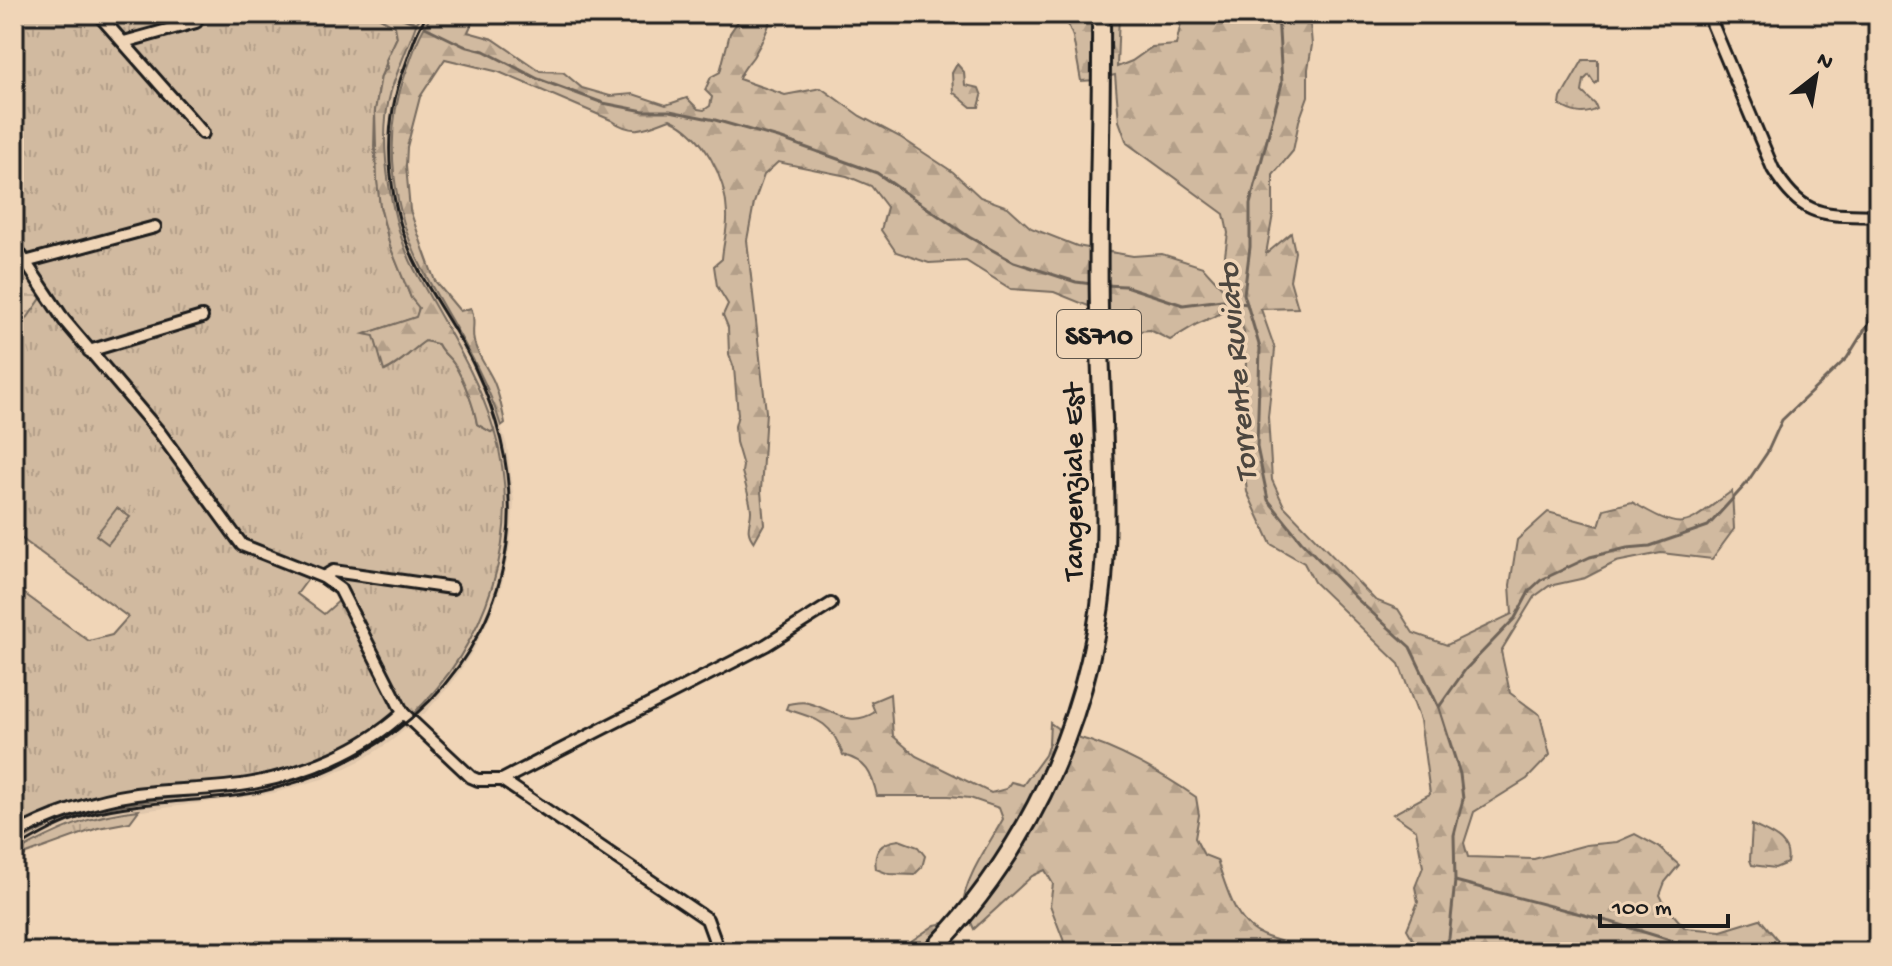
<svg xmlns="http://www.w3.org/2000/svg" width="1892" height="966" font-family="'Gochi Hand',sans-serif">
  <defs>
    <pattern id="industrial-grid" width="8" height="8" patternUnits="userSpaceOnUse" patternTransform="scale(2)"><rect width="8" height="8" fill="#e0c7ac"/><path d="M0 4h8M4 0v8" fill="none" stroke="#c0aa93"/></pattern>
    <pattern id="grass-tufts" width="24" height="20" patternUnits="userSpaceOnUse" patternTransform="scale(2)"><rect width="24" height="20" fill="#d1baa0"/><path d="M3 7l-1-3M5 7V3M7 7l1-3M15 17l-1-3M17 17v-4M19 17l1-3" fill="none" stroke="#b39f89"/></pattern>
    <pattern id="forest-firs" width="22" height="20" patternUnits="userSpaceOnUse" patternTransform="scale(2)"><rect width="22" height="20" fill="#d1baa0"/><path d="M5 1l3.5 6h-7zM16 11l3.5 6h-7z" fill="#b39f89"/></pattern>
  </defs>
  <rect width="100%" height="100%" fill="#f0d5b7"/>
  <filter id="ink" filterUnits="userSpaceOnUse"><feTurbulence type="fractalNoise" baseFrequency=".0125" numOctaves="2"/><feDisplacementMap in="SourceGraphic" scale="16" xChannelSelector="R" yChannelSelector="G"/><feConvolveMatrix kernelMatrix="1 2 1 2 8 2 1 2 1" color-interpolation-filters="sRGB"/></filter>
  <g filter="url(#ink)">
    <path fill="#e0c7ac" d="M424 14H433L424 26 398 96 393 154 403 220 422 269 477 363 494 403 507 446 514 502 510 546 501 588 489 619 474 649 452 683 425 713 390 742 362 760 322 779 274 793 91 818 54 831 14 854V845L51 824 89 810 386 736 419 708 446 678 467 645 482 616 471 367 415 272 396 222 385 154 390 94 417 22Z"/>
    <path fill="url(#industrial-grid)" d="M14 272 33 284 42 297 14 337Z"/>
    <g fill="url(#grass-tufts)" stroke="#766b5e" stroke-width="2">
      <path d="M14 14H373L395 26 397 37 381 76 375 111 374 147 380 206 390 246 411 298 419 307 417 317 365 334 374 335 385 371C402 363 410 351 425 341L438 344C442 353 449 356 454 364 464 380 474 406 477 424L491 432 494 430C525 534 487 645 409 718L340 586 243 543 89 349 14 243Z"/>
      <path d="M1583 60H1598V81L1595 84 1589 75 1584 80 1582 92 1595 104 1597 109C1585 116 1571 113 1560 105L1561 98Z"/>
      <path d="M42 297 68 334 156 435 235 543 311 575 297 594 324 614 342 598 403 722C319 807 191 784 86 813 60 820 37 831 14 845V586L89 641 112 635 128 617 14 533V337Z"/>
      <path d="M139 810 130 822 98 828 26 854 14 869V854C56 830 90 815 139 810Z"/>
    </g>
    <g fill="url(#forest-firs)" stroke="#766b5e" stroke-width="2">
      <path d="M373 14H424L417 22C409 45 398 68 391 91 376 143 392 230 418 276 446 327 477 374 494 430L491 432 477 424C474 406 464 380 454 364 449 356 442 353 438 344L425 341C410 351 402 363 384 371L374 336 364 334 416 317 419 308 411 298 390 246 380 206 377 180 375 111 381 76 387 68 386 60 397 37 395 26Z"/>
      <path d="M433 14H476L468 32 493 39 540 71 563 72 582 88 610 96 633 94 666 105 687 98 698 109 704 110 710 106 712 97 705 90 711 77 720 72 730 33 743 14H772C769 29 761 44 753 57 748 64 741 71 739 79L785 95 821 88 860 116 900 137 953 172 980 197 1008 207 1031 228 1077 246 1133 256 1162 254 1203 267 1225 291 1224 263 1228 233 1224 214 1127 143 1119 121 1115 75 1106 77V14H1119L1117 67 1132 61 1152 47 1176 45 1183 14H1303L1310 22 1312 45 1308 69V96L1299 121 1293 151 1273 175V214L1266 254 1291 233 1295 252 1290 280 1298 308 1261 309 1275 349 1268 417 1272 480 1284 506 1375 600 1398 609 1413 633 1447 645 1512 614 1510 585 1517 540 1548 512 1599 526 1604 509 1632 502C1688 534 1682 527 1732 491L1734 529 1712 559 1661 553 1616 562 1585 578 1549 586 1534 597 1501 651 1510 693 1540 715 1550 755 1527 779 1474 812 1464 843 1468 857 1534 859 1586 845 1617 842 1635 834 1659 847 1679 865 1665 882 1660 895 1665 905 1685 928 1721 931 1760 919 1788 952H1486L1455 948 1451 952H1420L1407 929 1418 902 1415 887 1423 867 1416 830 1393 814 1430 794 1420 720 1399 664 1314 582 1304 563 1271 544 1247 492 1241 437 1246 363 1243 343 1244 331 1233 308 1197 324 1170 340 1150 330 1128 332 1109 331 1091 307 1054 292 1011 289 966 261 929 263 896 252 881 230 887 207 871 186 847 176 778 162 764 175 754 203 747 240 766 412 761 491 764 524 754 542C744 530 751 523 751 511 751 504 744 479 742 472L743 466 736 442 735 426 738 415 734 368 729 354 728 327 723 315 728 304 717 286 714 266 722 259C723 244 728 229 727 214 726 178 704 134 670 119 646 128 634 136 611 120L499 72 445 59 420 97 407 147 406 166 410 210 424 251 435 281 460 311 471 308C477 321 470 332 475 345 479 357 487 368 493 380 499 393 502 408 505 423L501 426C484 369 451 323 424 272 393 214 382 137 405 75 413 54 419 32 433 14Z"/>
      <path d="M1064 14H1096V80L1081 81 1073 37Z"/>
      <path d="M957 64 964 72 965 85 979 88 982 96 979 107H971L953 92 952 73Z"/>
      <path d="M890 694 893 736 916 756 991 793 1006 789 1011 782 1023 785 1045 755 1049 743 1050 723 1057 728 1061 735 1016 832 964 907C960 885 991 841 1003 819L999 808 970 798 949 796H877C872 773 866 761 843 755 832 722 818 719 786 709L788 704C795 703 802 701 808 703 833 709 848 729 875 712L871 702Z"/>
      <path d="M1077 737C1115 747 1163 774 1196 797L1199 815 1195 838 1204 855 1217 860C1227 889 1235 926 1267 937 1283 943 1300 946 1316 952H1068L1050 905 1053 884 1045 870 1032 876 974 929 969 918Z"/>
      <path d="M1752 825C1769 834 1792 840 1787 863L1775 868 1752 865 1750 860Z"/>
      <path d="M899 840 918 847 925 856 922 867 914 875 889 874 876 869C873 851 881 842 899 840Z"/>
      <path d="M944 923 920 952H895L935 925Z"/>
    </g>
    <path fill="#d1baa0" stroke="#766b5e" stroke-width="2" d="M117 508 130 517 108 544 96 535Z"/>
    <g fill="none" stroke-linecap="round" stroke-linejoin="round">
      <g stroke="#6e6358" stroke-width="3">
        <path d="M392 14 416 23"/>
        <path d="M1278 14 1282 83 1250 204V247L1244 294 1260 348 1257 447 1268 500 1301 541 1357 599 1410 647 1439 708 1460 774 1463 799 1454 835 1455 881 1449 938 1443 952"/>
        <path d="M425 27 464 46 484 51 538 79 603 103 644 111H670L715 120 782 139 877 173 969 237 1014 262 1076 282 1092 284"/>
        <path d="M1104 285 1125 286 1183 305 1222 300 1247 304"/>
        <path d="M1439 707 1465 670 1515 618 1530 590 1541 580 1590 557 1627 548 1650 546 1708 526 1746 484 1767 453 1782 420 1847 358 1878 308"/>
        <path d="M1455 881 1611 922 1709 952"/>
      </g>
      <defs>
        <g id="street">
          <path d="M98 14 203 133"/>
          <path d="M1708 14 1773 169C1804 220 1824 214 1878 216"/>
          <path d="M124 42 196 22"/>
          <path d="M14 245 64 320 160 433 242 545 323 577 340 589 403 713 471 777 478 780H502L766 645 831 604"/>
          <path d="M25 262 155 227"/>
          <path d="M89 351 202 317"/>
          <path d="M323 577 333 571 452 588"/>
          <path d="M502 780 707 919 719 952"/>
          <path d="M14 835C50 815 95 800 136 794 175 789 215 790 253 783 306 773 363 750 403 713"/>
        </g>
        <path id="primary" d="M931 952C1035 844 1098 701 1105 551 1108 471 1100 390 1099 310 1097 211 1102 113 1101 14"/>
      </defs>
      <use href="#street" stroke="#1c1c1c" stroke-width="16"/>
      <use href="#primary" stroke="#1c1c1c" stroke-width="22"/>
      <use href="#street" stroke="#f0d5b7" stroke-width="10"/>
      <use href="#primary" stroke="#f0d5b7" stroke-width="16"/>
      <path stroke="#1c1c1c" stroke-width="3" d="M14 850C39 835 63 821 91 814 151 798 216 804 276 788 393 759 491 667 507 544 515 483 501 423 475 368 460 335 438 306 421 274 388 212 379 134 404 69 411 50 416 30 428 14"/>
    </g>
  </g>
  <g text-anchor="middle" stroke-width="7" stroke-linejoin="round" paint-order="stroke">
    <rect fill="#f0d5b7" stroke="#5c544a" stroke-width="2" x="1057" y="310" width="84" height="48" rx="6"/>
    <g font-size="28" font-weight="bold" fill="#1c1c1c">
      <text x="1099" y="344">SS710</text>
    </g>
    <g font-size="30" fill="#1c1c1c" stroke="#f0d5b7">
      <text transform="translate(1072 482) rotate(-90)" y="10">Tangenziale Est</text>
    </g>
    <g font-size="32" font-style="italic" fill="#4c463f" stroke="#f0d5b7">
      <text transform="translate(1235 373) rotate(-95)" y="11">Torrente Ruviato</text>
    </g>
  </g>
  <rect width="1892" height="966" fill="none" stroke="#f0d5b7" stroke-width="48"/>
  <rect x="24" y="24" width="1844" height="918" fill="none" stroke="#1c1c1c" stroke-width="3" filter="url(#ink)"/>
  <g transform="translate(1816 76) rotate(31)" stroke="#f0d5b7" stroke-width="6" paint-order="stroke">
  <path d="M0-6L14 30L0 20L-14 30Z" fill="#1c1c1c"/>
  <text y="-12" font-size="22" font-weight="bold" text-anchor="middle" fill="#1c1c1c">N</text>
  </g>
  <path d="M1600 914v12h128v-12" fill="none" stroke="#1c1c1c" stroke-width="4"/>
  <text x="1612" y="914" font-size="24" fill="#1c1c1c" stroke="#f0d5b7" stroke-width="6" paint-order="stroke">100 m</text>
</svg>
